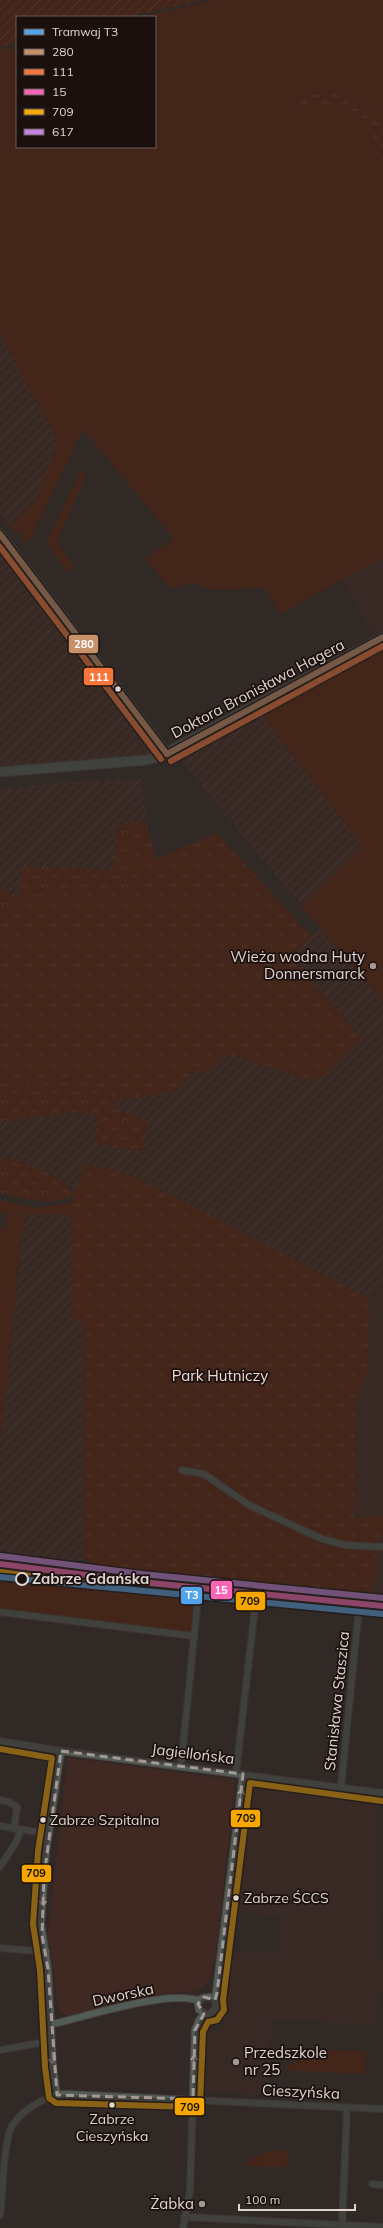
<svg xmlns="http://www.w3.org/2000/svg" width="383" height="2228" font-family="Mulish,sans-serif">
  <defs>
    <pattern id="industrial-furrows" width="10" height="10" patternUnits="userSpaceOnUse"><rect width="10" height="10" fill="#402922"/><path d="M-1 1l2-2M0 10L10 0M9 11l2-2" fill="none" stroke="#5b4741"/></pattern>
    <pattern id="forest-crowns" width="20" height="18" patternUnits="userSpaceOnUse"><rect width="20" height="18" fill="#59210c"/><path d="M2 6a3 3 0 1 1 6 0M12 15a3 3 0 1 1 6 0" fill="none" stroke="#71402e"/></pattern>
    <pattern id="wetland-marsh" width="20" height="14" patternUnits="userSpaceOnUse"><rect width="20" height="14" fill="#59210c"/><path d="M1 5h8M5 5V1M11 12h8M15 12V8" fill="none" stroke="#71402e"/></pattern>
    <pattern id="park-tufts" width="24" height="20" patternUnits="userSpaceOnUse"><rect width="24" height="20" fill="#59210c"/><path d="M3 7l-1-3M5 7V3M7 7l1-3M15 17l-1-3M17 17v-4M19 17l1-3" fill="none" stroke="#71402e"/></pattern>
    <pattern id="garden-furrows" width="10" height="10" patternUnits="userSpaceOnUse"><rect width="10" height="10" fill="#59210c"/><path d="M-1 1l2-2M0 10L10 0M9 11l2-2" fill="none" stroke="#71402e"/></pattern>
  </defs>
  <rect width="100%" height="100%" fill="#322926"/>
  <g fill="#402922">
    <path d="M383 557V628L373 634 343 580Z"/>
    <path d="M383 1279V1516L354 1518 356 1400 366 1380 370 1314 367 1298 381 1287Z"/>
    <path d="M383 1532V1599L372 1598 377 1552Z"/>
    <path d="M68 1758 235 1780 215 1959 209 1979 203 1988 196 1991 169 1993 136 1999 68 2015 61 2012 58 2007 51 1950 48 1938Z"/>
    <path d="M250 1785 378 1801 376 1823 379 1959H383V1992H379L377 2025 271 2019 268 2095 202 2092 205 2031 223 2032 230 1951 279 1954 281 1916 235 1911Z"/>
  </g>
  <g fill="url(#industrial-furrows)">
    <path d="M0 333 58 442 37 499 10 528 0 516Z"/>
    <path d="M0 551 134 722 154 751 151 756 0 767Z"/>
    <path d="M261 713 363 847 301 906 179 758Z"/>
    <path d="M141 779 146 821 117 826 113 870 23 866 20 896 0 888V790L54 783Z"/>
    <path d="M320 929 383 1001V1279L381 1287 367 1298 138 1177 85 1164 74 1194 72 1188 6 1158H0V1122L79 1112 99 1116 113 1109 116 1098 133 1099 175 1091 196 1068 206 1075 226 1054 314 1081 362 1038 290 956Z"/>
    <path d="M25 1214 73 1215 72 1320H82L83 1559 58 1565 0 1557V1447Z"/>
  </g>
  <g fill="#59210c">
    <path d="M216 0H383V557L280 614 265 588 212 590 192 583 169 588 145 558 174 539 83 429 30 540 24 543 20 533 10 528 37 499 58 442 0 333V50L17 46V147H155V17H139Z"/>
    <path d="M81 470 86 476 57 541 75 568 68 572 46 543Z"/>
    <path d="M383 648V1001L301 906 363 847 261 713Z"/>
    <path d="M0 1200 35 1208 71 1203 73 1215 24 1214 0 1447V1228H3L8 1214H0Z"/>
    <path d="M11 1572 193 1592 195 1597 191 1632 190 1634 0 1612V1575H3L2 1582 40 1586 41 1577Z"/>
    <path d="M311 2049 366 2051 365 2074 284 2070Z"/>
    <path d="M289 2150 287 2167 243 2166C259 2151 268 2151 289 2150Z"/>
  </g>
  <g fill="url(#forest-crowns)">
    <path d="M134 823 129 858 144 876 145 885 129 893 110 895 93 887 24 898 0 914V889L20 896 22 866 113 870 117 826Z"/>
    <path d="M88 1077 94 1089 116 1098 113 1109 148 1121 142 1152 94 1143 99 1116 79 1112 0 1122V1087Z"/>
    <path d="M0 1158C19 1158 67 1176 74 1194 60 1208 17 1198 0 1193Z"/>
  </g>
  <path fill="url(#wetland-marsh)" d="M336 93C358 97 368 105 383 121V162C364 104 343 97 285 110L287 105 305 96Z"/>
  <g fill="url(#park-tufts)">
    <path d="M146 821 156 859 217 833 312 937 290 956 362 1039 323 1077 322 1075 314 1081 226 1054 206 1075 196 1069 175 1091 133 1099 116 1098 94 1089 88 1077 0 1087V914L24 898 56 891 93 887 110 895 129 893 144 885V876L134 872 129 858 134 823Z"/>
    <path d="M85 1163 138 1177 367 1298 370 1314 366 1380 356 1400 354 1518 383 1516V1532L377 1552 372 1598 104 1569 83 1559 82 1320H72L71 1203Z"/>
  </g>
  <path fill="url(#garden-furrows)" d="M0 0H204L126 17H17V43L0 47Z"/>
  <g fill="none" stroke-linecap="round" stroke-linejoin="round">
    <defs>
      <g id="street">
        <path d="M182 1470 204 1474 249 1505 322 1539 345 1545 383 1547"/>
        <path d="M0 1612 193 1636"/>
        <path d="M0 1741 61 1751 383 1793"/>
        <path d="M181 1766 199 1588"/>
        <path d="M236 1773 255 1607"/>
        <path d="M341 1787 358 1618"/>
        <path d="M0 1800 9 1802 17 1807 14 1829"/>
        <path d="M0 1826 49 1834"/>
        <path d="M0 1867 16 1842 21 1830"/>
        <path d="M0 1948 46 1952"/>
        <path d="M215 2000 210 1997 202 1998 198 2004 199 2010 208 2015 216 2008 215 2000 243 1774"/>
        <path d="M52 2024C85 2017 169 1989 200 2001"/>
        <path d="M0 2050 51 2041"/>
        <path d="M57 2095 53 2067 48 1969 41 1924 46 1852 61 1751"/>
        <path d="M372 2184 383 2185"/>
        <path d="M0 2215C3 2191 3 2155 9 2133 16 2112 45 2096 64 2094L383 2109"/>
        <path d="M184 2217 383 2227"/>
        <path d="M342 2226 347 2108"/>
        <path d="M183 2228 190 2191 195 2030 199 2020 204 2014"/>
      </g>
      <g id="secondary">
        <path d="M0 534 167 754"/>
        <path d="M0 772 147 760 158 757 383 637"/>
        <path d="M0 1564 141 1582 383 1606"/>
      </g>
    </defs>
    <use href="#street" stroke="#4d4542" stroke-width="8"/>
    <use href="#secondary" stroke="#4d4542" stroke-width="11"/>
    <use href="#street" stroke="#525c57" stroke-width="6"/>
    <use href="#secondary" stroke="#505f5a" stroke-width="9"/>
    <defs>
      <g id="bus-1">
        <path d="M0 534 167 754"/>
        <path d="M167 754 383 637"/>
      </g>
      <g id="bus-2">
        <path d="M0 547 161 759"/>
        <path d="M171 761 383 646"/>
      </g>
      <path id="bus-3" d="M0 1564 141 1582 383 1606"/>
      <g id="bus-4">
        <path d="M0 1572 140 1590 382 1614"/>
        <path d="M0 1749 52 1758 38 1851 33 1924 40 1970 45 2067 49 2098 56 2103 193 2107 200 2103 203 2032 208 2022 217 2020 224 2010 223 2000 250 1783 382 1801"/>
      </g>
      <path id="bus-5" d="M1 1556 142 1574 383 1598"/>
    </defs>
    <use href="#bus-1" stroke="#1a110f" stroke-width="9"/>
    <use href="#bus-2" stroke="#1a110f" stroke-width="9"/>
    <use href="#bus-3" stroke="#1a110f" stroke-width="9"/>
    <use href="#bus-4" stroke="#1a110f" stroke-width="9"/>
    <use href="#bus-5" stroke="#1a110f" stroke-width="9"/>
    <use href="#bus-1" stroke="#c7916a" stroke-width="6"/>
    <use href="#bus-2" stroke="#f5763a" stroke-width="6"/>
    <use href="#bus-3" stroke="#fa66b7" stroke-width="6"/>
    <use href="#bus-4" stroke="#f7a600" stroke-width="6"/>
    <use href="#bus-5" stroke="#c483df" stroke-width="6"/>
    <defs>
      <path id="tram-1" d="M0 1577 383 1614"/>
    </defs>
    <use href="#tram-1" stroke="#1a110f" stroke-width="9"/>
    <use href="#tram-1" stroke="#53a3e8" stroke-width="6"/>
  </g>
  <defs><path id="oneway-shaft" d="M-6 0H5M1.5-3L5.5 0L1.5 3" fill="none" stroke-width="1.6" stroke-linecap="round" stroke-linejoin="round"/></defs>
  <g stroke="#a7a39f">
    <use href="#oneway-shaft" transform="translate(241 1795) rotate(-83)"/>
    <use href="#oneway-shaft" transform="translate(43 1900) rotate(94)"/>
    <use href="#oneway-shaft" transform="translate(52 2058) rotate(86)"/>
    <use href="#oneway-shaft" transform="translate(194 2061) rotate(-88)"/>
  </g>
  <path d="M0 0H383V2228H0ZM61 1751 243 1774 217 1993 215 2000 204 1997 198 2004 204 2014 195 2030 193 2099 57 2095 48 1969 42 1935 44 1876Z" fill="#322926" fill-opacity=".55" fill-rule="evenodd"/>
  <path fill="none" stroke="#a39894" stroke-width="3" stroke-dasharray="8 5" stroke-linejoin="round" d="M61 1751 243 1774 217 1993 215 2000 204 1997 198 2004 204 2014 195 2030 193 2099 57 2095 48 1969 42 1935 44 1876Z"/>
  <g fill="#e0d3cf" stroke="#1a110f" stroke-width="1.5">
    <circle cx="118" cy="689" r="3.5"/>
    <circle cx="43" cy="1820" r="3.5"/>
    <circle cx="236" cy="1898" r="3.5"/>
    <circle cx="112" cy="2105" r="3.5"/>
  </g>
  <g fill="#a39894" stroke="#1a110f" stroke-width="1.5">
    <circle cx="373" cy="966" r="4"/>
    <circle cx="236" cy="2062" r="4"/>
    <circle cx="202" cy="2204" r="4"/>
  </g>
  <circle fill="#1a110f" stroke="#e0d3cf" stroke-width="2" cx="22" cy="1579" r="6"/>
  <g text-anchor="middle" stroke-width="3.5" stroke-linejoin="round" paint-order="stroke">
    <g font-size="14" fill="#e0d3cf" stroke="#1a110f" text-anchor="start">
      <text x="50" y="1825">Zabrze Szpitalna</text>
      <text x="244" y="1903">Zabrze ŚCCS</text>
      <text x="112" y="2124" text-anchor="middle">Zabrze<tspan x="112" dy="17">Cieszyńska</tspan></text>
    </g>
    <g font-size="15" fill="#e0d3cf" stroke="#1a110f">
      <text transform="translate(258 689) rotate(-28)" y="5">Doktora Bronisława Hagera</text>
      <text transform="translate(337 1701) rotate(-84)" y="5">Stanisława Staszica</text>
      <text transform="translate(193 1754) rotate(7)" y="5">Jagiellońska</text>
      <text transform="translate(123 1995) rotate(-12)" y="5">Dworska</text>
      <text transform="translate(301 2092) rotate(3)" y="5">Cieszyńska</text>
    </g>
    <g font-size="15" fill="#e0d3cf" stroke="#1a110f" text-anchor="end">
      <text x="365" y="962">Wieża wodna Huty<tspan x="365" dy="17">Donnersmarck</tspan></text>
      <text x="244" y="2058" text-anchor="start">Przedszkole<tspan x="244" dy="17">nr 25</tspan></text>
      <text x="194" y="2209">Żabka</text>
    </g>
    <g font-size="15" fill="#f4dbd2" stroke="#1a110f">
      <text x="220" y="1381">Park Hutniczy</text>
    </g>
    <g font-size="15" font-weight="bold" fill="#e0d3cf" stroke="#1a110f" text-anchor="start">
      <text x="32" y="1584">Zabrze Gdańska</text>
    </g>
  </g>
  <g stroke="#1a110f" stroke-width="1.5">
    <rect x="68" y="634" width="31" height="20" rx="4" fill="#c7916a"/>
    <rect x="83" y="667" width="31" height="19" rx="4" fill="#f5763a"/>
    <rect x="210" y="1580" width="23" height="20" rx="4" fill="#fa66b7"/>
    <rect x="180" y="1586" width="23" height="19" rx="4" fill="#53a3e8"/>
    <rect x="235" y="1591" width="31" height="20" rx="4" fill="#f7a600"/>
    <rect x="230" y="1809" width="31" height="19" rx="4" fill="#f7a600"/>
    <rect x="21" y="1864" width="31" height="19" rx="4" fill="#f7a600"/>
    <rect x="174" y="2097" width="31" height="19" rx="4" fill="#f7a600"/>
  </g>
  <g font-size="11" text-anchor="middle" font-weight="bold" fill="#fff">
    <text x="84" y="648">280</text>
    <text x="99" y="681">111</text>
    <text x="221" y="1594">15</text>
    <text x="192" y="1599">T3</text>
  </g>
  <g font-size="11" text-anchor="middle" font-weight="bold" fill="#111">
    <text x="250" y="1605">709</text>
    <text x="246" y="1822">709</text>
    <text x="36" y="1877">709</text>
    <text x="190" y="2111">709</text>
  </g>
  <rect x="16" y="16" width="140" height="132" fill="#1a110f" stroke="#695f5c"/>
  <rect x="24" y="29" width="20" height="6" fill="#53a3e8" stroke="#695f5c"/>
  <text x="52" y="36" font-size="12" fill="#e0d3cf">Tramwaj T3</text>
  <rect x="24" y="49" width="20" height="6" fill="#c7916a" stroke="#695f5c"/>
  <text x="52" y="56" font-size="12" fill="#e0d3cf">280</text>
  <rect x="24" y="69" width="20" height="6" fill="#f5763a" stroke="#695f5c"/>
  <text x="52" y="76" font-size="12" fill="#e0d3cf">111</text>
  <rect x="24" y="89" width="20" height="6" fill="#fa66b7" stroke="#695f5c"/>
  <text x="52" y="96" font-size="12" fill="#e0d3cf">15</text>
  <rect x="24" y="109" width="20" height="6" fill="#f7a600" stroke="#695f5c"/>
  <text x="52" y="116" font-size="12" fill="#e0d3cf">709</text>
  <rect x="24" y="129" width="20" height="6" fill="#c483df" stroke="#695f5c"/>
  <text x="52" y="136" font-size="12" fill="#e0d3cf">617</text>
  <path d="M239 2204v6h116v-6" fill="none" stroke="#e0d3cf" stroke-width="2"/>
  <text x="245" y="2204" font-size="12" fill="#e0d3cf" stroke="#1a110f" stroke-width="3" paint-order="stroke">100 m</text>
</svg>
